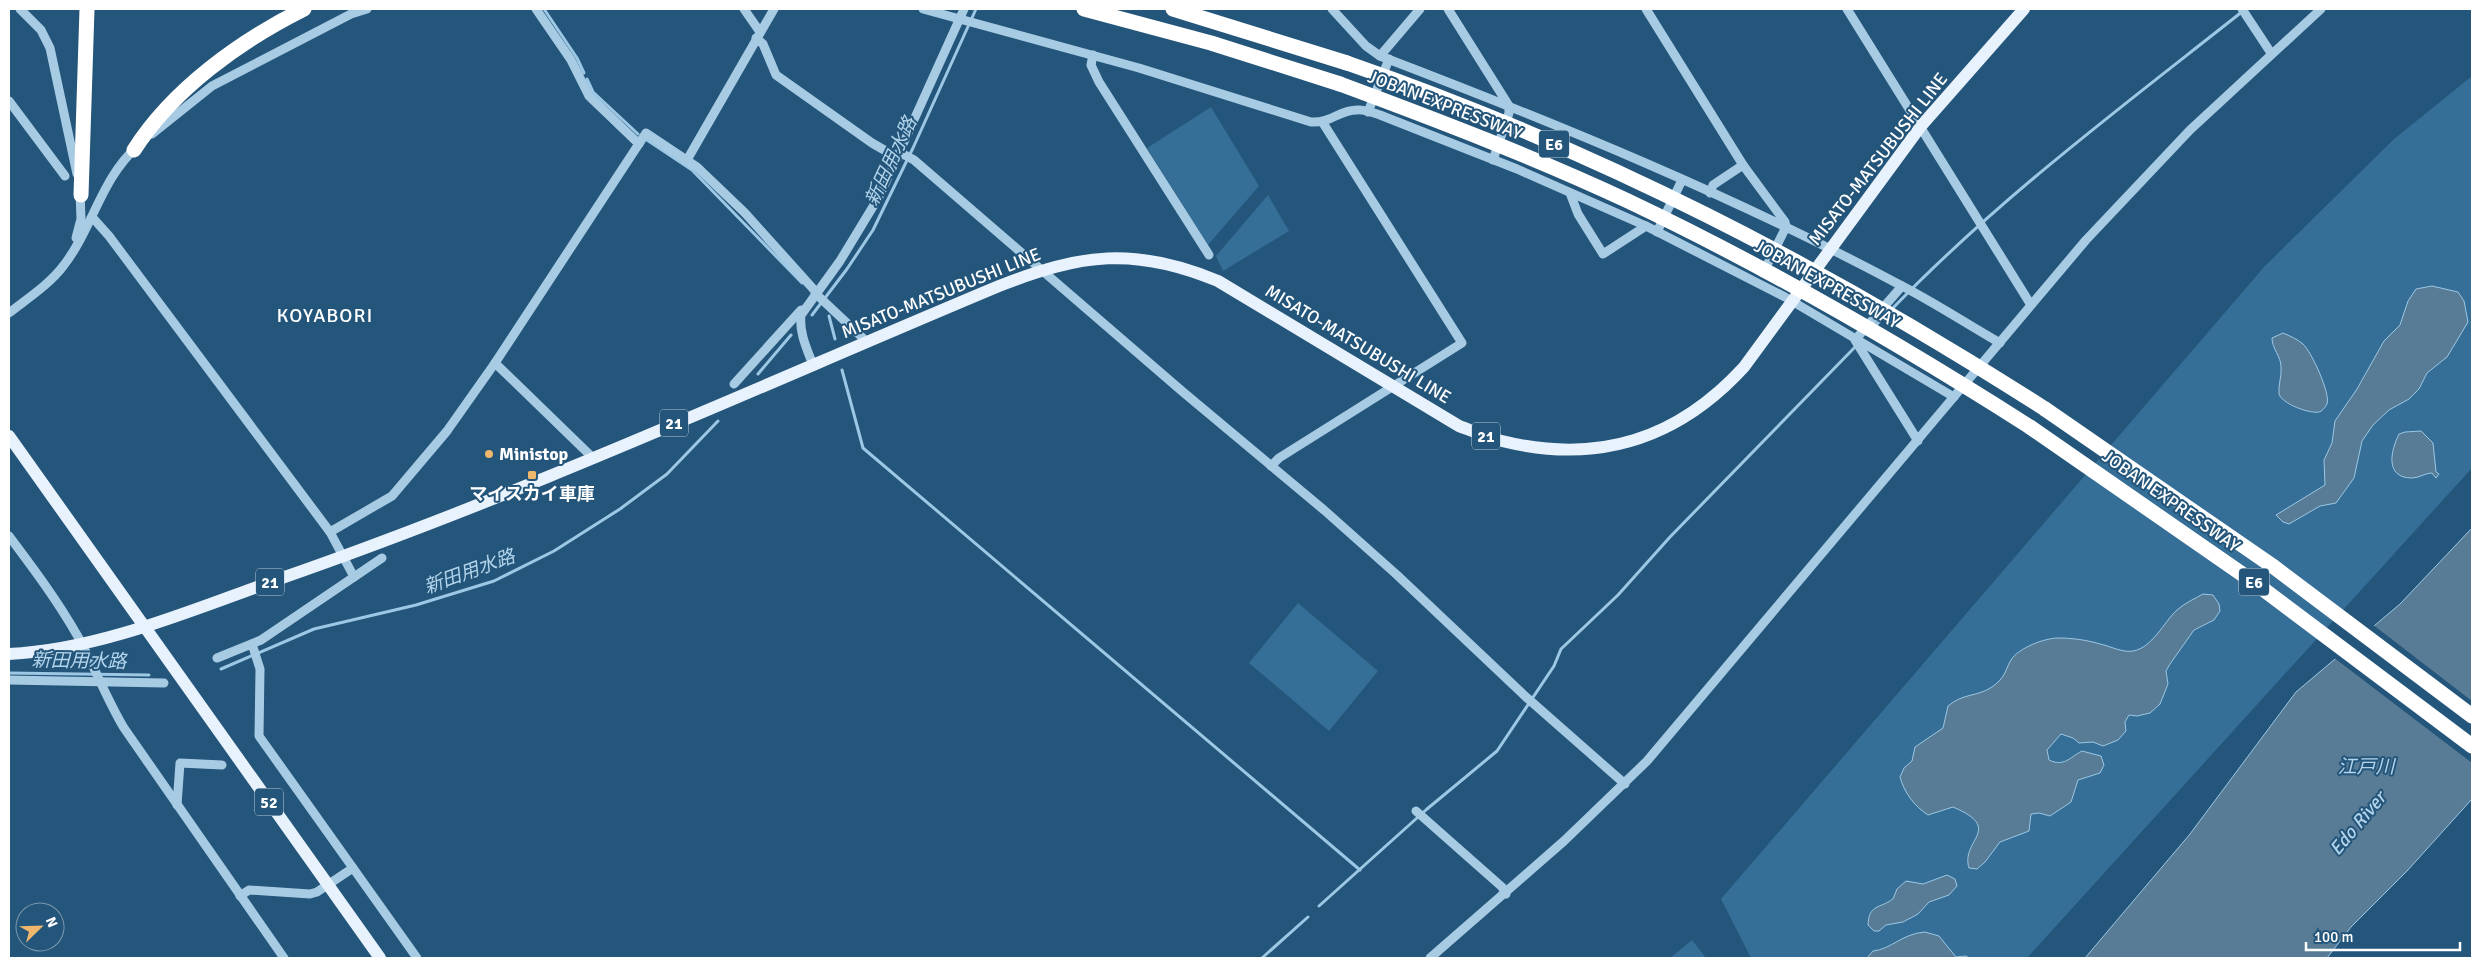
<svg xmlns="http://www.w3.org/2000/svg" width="2481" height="967" font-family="Signika,'Noto Sans JP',sans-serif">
  <rect width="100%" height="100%" fill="#24557a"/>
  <g fill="#356e96">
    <path d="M2472 76V468L2027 958H1751L1721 899 2264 267 2394 139Z"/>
    <path d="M1211 107 1259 186 1208 245 1147 148Z"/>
    <path d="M1268 195 1289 231 1223 271 1216 256Z"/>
    <path d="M1298 603 1378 671 1329 731 1249 663Z"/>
    <path d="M1692 940 1706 958H1670Z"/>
  </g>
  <g fill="#587c96" stroke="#9cc8e5">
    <path d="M2432 286 2458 292 2464 301 2468 322 2447 357 2427 373 2419 389 2409 399 2389 410 2373 425 2362 441 2354 478 2336 503 2320 506 2289 524 2283 522 2276 515 2325 485 2324 460 2332 443 2335 421 2357 389 2384 341 2400 325 2408 301 2416 289Z"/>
    <path d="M2283 333C2290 336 2297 339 2303 344 2311 351 2331 394 2327 404 2325 407 2323 411 2319 412 2310 414 2282 404 2279 394 2278 385 2282 376 2281 367 2281 356 2272 349 2272 338Z"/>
    <path d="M2421 431 2433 443 2436 472 2439 474 2436 478 2432 473C2425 473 2419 478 2412 478 2384 478 2391 450 2399 434L2405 432Z"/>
    <path d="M2472 528V799L2407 871 2351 927 2327 958H2085L2190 834 2296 692 2400 604Z"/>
    <path d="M2203 594 2213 595 2219 604 2220 611 2214 620 2194 630 2170 664 2166 671 2168 684 2160 704 2150 713 2137 716 2129 715 2125 722 2126 731 2118 740 2103 746 2093 742 2079 743 2073 738 2061 734 2047 750 2049 760C2064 767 2069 758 2082 751L2101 756 2104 765 2100 773 2078 780 2071 802 2050 816 2039 813 2031 814 2029 831 2000 842 1985 862 1977 869 1969 868C1960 840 2005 829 1953 807L1928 815C1914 806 1904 792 1900 777L1904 768 1912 761 1915 747 1943 728 1948 706C1963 693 1977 697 1992 687 2006 677 2004 672 2011 660 2018 648 2045 638 2058 638 2072 638 2087 640 2100 644 2110 646 2123 653 2133 651 2152 648 2164 622 2177 610 2185 603 2194 599 2203 594Z"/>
    <path d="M1947 875 1955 879 1957 886 1949 895 1929 902 1918 914 1903 922 1886 925 1879 931H1874L1868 925C1869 904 1879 909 1893 899L1897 889 1906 881 1923 884Z"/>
    <path d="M1925 932 1939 936 1956 957 1966 956 1969 958H1867L1873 951C1892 949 1901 934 1925 932Z"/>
  </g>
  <path fill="#24557a" d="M2372 624 2472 701V763L2333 657Z"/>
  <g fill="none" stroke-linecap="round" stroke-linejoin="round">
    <g stroke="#9cc8e5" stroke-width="3">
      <path d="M544 9 577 58 584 73"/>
      <path d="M587 79 593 92 638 134"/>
      <path d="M647 140 692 170 802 283"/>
      <path d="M1892 309C1999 198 2123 106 2243 11"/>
      <path d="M812 315 847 269 873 230 913 148 976 9"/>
      <path d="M829 316 835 339"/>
      <path d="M1874 327 1884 317"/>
      <path d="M842 370 863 448 1360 870"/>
      <path d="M758 374 791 335"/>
      <path d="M221 669 314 629 416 605 494 581 554 551 620 509 667 474 718 421"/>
      <path d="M9 673 149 675"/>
      <path d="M1319 906 1427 809 1497 751 1554 666 1561 649 1618 595 1670 537 1856 346"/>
      <path d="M1262 958 1308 917"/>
    </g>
    <g stroke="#a8cbe4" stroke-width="9">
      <path d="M20 9 41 30 50 48 77 174"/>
      <path d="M536 9 571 60 589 96 639 144"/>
      <path d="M744 9 760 32"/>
      <path d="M923 9 1139 68 1311 122C1332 123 1339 110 1357 110 1364 109 1373 113 1380 115L1517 169 1646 226 1785 297 1954 397"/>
      <path d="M1332 9 1366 46 1380 56C1558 124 1734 196 1902 286 1935 303 1967 324 2000 343"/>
      <path d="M1448 9 1509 106V113L1493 160"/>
      <path d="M1646 9 1743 165 1785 222 1786 227 1763 273"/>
      <path d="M1847 9 2031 305"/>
      <path d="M2242 9 2271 53"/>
      <path d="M756 38 763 44 776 75 872 143 898 158"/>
      <path d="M1093 55 1091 65 1099 82 1209 255"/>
      <path d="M1380 56 1420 9"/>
      <path d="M9 101 65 176"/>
      <path d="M1368 112 1389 59"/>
      <path d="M152 134 212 86 351 14 367 9"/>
      <path d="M901 153 914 160 1183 392 1324 510 1397 575 1526 697 1625 784"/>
      <path d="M687 160 774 9"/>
      <path d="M1570 193 1578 214 1603 254 1646 226"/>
      <path d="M1710 193 1713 185 1743 165"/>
      <path d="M92 217 109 236 330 532 354 577"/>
      <path d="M1657 232 1682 180"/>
      <path d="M76 238 81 219 80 192"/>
      <path d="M1902 286 1855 340 1918 441"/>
      <path d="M815 293 867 342"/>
      <path d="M9 313C28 298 50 284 64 265 92 229 102 177 137 147"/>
      <path d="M495 363 593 458"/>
      <path d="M813 365C807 349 799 333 801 315L840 261 880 195 964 9"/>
      <path d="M734 384 801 310"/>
      <path d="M1271 466 1279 458 1462 343 1323 123"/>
      <path d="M330 532 392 496 447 431 495 363 646 133 697 167 745 213 816 292"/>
      <path d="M9 536C33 568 57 600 77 635 94 665 106 698 124 728L284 958"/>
      <path d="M252 644 260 669 259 736 353 868"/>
      <path d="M217 658 261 640 382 558"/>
      <path d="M9 680 164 683"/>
      <path d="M177 805 180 763 222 765"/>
      <path d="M1416 811 1502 887 1506 894"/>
      <path d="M240 896 249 890 310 894 317 892 353 868 417 958"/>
      <path d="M1430 958 1564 841 1647 761 2086 240 2190 130 2321 9"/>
    </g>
    <g stroke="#e8f2fc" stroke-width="12">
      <path d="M9 436 380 958"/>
      <path d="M9 654C100 650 194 609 279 579 524 494 760 386 999 286 1081 254 1134 246 1218 281L1459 426C1473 431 1488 438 1502 441 1599 465 1678 439 1744 367L1921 126 2024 9"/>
    </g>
    <g stroke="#fff" stroke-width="15">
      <path d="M1084 9 1211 43 1340 84"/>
      <path d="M1173 9 1347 63"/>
      <path d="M134 150C173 89 240 41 304 9"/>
      <path d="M81 195 87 9"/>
      <path d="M2045 409 2274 567 2472 716"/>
      <path d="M2030 427 2255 583 2472 746"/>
    </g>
    <g stroke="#fff" stroke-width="15">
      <path d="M1347 63C1596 149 1824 267 2045 409"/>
      <path d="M1340 84C1437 120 1534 157 1628 201 1767 267 1900 344 2030 427"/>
    </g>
  </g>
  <g fill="#eeb76c" stroke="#24557a" stroke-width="2">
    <circle cx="489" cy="454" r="5"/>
    <rect x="527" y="470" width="10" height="10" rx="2.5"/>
  </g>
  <g text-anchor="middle" stroke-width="4" stroke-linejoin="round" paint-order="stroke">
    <g fill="#24557a" stroke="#bdccd7" stroke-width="1">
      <rect x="1539" y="130.5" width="30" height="27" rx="4"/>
      <rect x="660" y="409.5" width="28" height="27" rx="4"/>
      <rect x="1472" y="422.5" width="28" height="27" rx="4"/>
      <rect x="256" y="568.5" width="28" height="27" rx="4"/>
      <rect x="2239" y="568.5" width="30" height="27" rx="4"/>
      <rect x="255" y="788.5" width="28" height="27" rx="4"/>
    </g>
    <g font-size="16" font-weight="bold" fill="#fff">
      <text x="1554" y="150">E6</text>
      <text x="674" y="429">21</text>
      <text x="1486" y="442">21</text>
      <text x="270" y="588">21</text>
      <text x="2254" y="588">E6</text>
      <text x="269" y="808">52</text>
    </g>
    <g font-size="18" fill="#fff" stroke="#24557a">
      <text transform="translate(1445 105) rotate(21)" y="6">JOBAN EXPRESSWAY</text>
      <text transform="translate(1878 159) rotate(-52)" y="6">MISATO-MATSUBUSHI LINE</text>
      <text transform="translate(1827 284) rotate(29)" y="6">JOBAN EXPRESSWAY</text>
      <text transform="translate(941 293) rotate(-22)" y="6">MISATO-MATSUBUSHI LINE</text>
      <text transform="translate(1358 344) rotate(31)" y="6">MISATO-MATSUBUSHI LINE</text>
      <text transform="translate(2171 501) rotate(35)" y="6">JOBAN EXPRESSWAY</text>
    </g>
    <g font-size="18" font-weight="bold" fill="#fff" stroke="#24557a" text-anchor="start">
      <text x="499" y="460">Ministop</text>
      <text x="532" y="500" text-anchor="middle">マイスカイ車庫</text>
    </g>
    <g font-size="19" font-style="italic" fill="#b3d5ec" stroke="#24557a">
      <text transform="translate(890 161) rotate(-65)" y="7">新田用水路</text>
      <text transform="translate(469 571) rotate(-20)" y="7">新田用水路</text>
      <text transform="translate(79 660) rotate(1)" y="7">新田用水路</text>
      <text x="2366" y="773">江戸川</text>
      <text transform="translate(2357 823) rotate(-50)" y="7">Edo River</text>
    </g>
    <g font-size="20" letter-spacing="1" fill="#fff" stroke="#24557a">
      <text x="325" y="322">KOYABORI</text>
    </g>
  </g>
  <rect width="2481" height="967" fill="none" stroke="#ffffff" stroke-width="20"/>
  <g transform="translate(40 927) rotate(67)"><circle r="24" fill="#24557a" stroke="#7c99af"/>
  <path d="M0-4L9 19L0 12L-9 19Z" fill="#eeb76c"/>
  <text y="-8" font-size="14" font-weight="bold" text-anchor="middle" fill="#ffffff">N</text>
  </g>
  <path d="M2306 942v8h154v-8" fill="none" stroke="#ffffff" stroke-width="2.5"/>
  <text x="2314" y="942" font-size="15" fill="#ffffff" stroke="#24557a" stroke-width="4" paint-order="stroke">100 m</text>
</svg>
